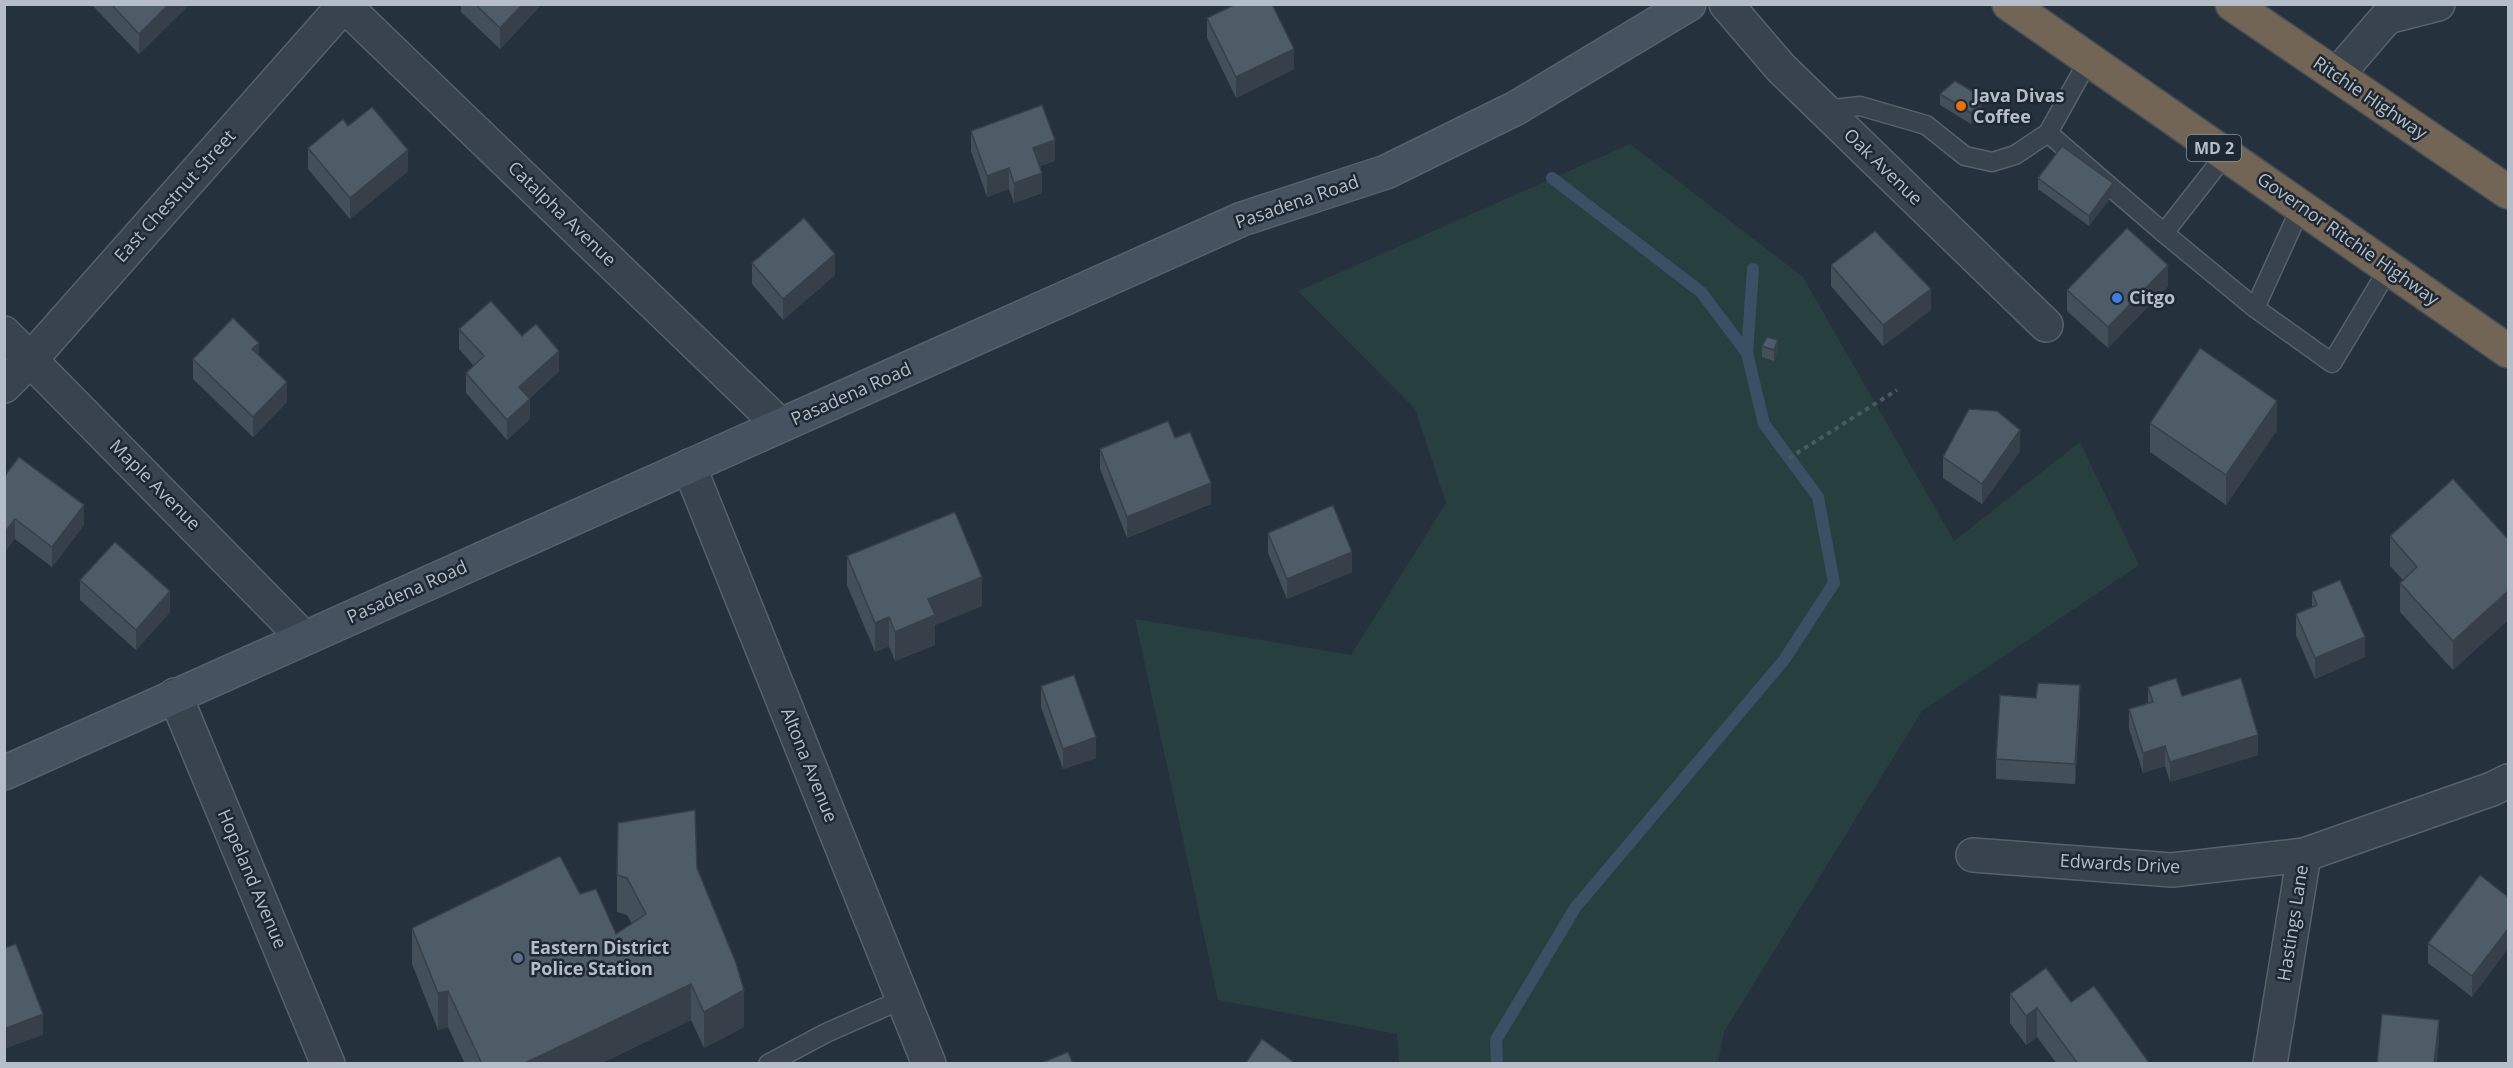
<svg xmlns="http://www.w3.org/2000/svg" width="2513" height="1068" font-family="'Open Sans',sans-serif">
  <rect width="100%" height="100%" fill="#25313d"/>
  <path fill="#283f3f" d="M1630 144 1803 277 1954 541 2080 442 2139 565 1922 711 1724 1032 1718 1063H1399L1397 1034 1218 1000 1135 619 1351 655 1446 503 1415 409 1298 291Z"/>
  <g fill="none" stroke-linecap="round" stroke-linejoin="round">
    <g stroke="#3c5065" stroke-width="12">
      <path d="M1747 353 1753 269"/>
      <path d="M1497 1064 1496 1040 1575 908 1784 660 1834 583 1818 497 1764 424 1747 353 1701 292 1552 178"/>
    </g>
    <defs>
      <g id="lane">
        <path d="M2088 61 2048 133 2164 233"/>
        <path d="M1825 110 1860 106 1926 125 1965 156 1992 162 2015 155 2048 133"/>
        <path d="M2225 155 2164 233 2255 308"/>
        <path d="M2301 207 2255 308 2332 363 2389 268"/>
        <path d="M768 1064 826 1033 903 999"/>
      </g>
      <g id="street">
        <path d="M343 4 780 425"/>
        <path d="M1726 4 1781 68 2046 325"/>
        <path d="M2337 75 2387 17 2438 4"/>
        <path d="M4 333 304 638"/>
        <path d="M4 386 31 359 345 4"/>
        <path d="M689 466 929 1064"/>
        <path d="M175 695 328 1064"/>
        <path d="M1973 855 2172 870 2304 855"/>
        <path d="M2270 1064 2304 855 2492 789 2508 781"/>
      </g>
      <path id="secondary" d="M4 773 1242 219 1386 172 1516 108 1689 4"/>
      <g id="highway">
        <path d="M2009 4 2508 351"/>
        <path d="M2232 4 2508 192"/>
      </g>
    </defs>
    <use href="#lane" stroke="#57616b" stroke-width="21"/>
    <use href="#street" stroke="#57616b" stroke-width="36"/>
    <use href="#secondary" stroke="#57616b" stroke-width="36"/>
    <use href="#highway" stroke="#444e58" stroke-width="36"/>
    <path stroke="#475c5d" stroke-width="4" stroke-dasharray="4.5 4.5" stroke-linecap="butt" d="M1789 458 1897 390"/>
    <use href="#lane" stroke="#39434d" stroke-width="18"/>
    <use href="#street" stroke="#39434d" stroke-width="33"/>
    <use href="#secondary" stroke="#475260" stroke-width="33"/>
    <use href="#highway" stroke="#736556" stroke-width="33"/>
  </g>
  <g fill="#434f59">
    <path d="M91 4H190L139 54Z"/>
    <path d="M461 4H542L500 49 461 12Z"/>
    <path d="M1207 18 1294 69 1236 98 1207 38Z"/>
    <path d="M1940 94 1982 108 1971 124 1940 105Z"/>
    <path d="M348 126 408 171 350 219 308 169V148Z"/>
    <path d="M971 131 1055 161 1040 166 1042 193 1014 203 1009 189 987 197 971 151Z"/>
    <path d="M2038 178 2113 194 2089 226 2038 189Z"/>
    <path d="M752 263 835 275 783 320 752 284Z"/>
    <path d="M1831 265 1931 310 1883 346 1831 286Z"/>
    <path d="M2168 286 2108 348 2067 311V290Z"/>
    <path d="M459 329 522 336 559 371 530 398V419L507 440 466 393V373L474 366 459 349Z"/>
    <path d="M1762 346 1778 350 1774 361 1762 357Z"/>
    <path d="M259 355 287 402 253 437 193 379V359Z"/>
    <path d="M2150 423 2277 430 2226 505 2150 452Z"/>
    <path d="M1175 438 1211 504 1127 538 1100 469V449Z"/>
    <path d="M2020 451 1982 504 1943 478V457Z"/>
    <path d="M4 477 84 525 52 567 15 539Z"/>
    <path d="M1268 533 1352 572 1287 599 1268 553Z"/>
    <path d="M2390 536 2508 539V622L2507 621 2453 670 2400 612V583L2403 580 2390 566Z"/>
    <path d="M847 556 982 606 935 625V645L895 661 889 646 875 652 847 585Z"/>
    <path d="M80 580 170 612 136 650 80 600Z"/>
    <path d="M2312 592 2365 657 2315 679 2296 635V614L2312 607Z"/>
    <path d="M1041 686 1096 758 1063 769 1041 707Z"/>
    <path d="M2148 687 2258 755 2170 782 2165 766 2143 773 2129 729V709L2148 703Z"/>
    <path d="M2080 706 2075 784 1996 779V759Z"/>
    <path d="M697 868 744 1027 704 1048 691 1020 600 1064H465L448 1027 438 1030 412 964V928L580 894 616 934 632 924 627 915 617 912V875Z"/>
    <path d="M2508 897 2472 997 2428 963V943Z"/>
    <path d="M2010 994 2071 1002 2150 1064H2057L2037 1037 2026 1045 2010 1023Z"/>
  </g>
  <g fill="#374049">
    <path d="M169 4H190L139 54V34Z"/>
    <path d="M523 4H542L500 49V28Z"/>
    <path d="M1294 49V69L1236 98V77Z"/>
    <path d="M1982 97V108L1971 124V113Z"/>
    <path d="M1055 140V161L1033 169V148Z"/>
    <path d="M408 150V171L350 219V198Z"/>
    <path d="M1009 168V189L987 197V176Z"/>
    <path d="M1042 173V193L1014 203V183Z"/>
    <path d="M2113 183V194L2089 226V216Z"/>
    <path d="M835 254V275L783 320V299Z"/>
    <path d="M2168 265V286L2108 348V327Z"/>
    <path d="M1931 289V310L1883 346V325Z"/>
    <path d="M1778 340V350L1774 361V350Z"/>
    <path d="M259 343V363L252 349Z"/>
    <path d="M559 351V371L519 407V387Z"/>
    <path d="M287 382V402L253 437V417Z"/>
    <path d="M530 399V419L507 440V420Z"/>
    <path d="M2277 401V430L2226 505V475Z"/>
    <path d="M2020 430V451L1982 504V484Z"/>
    <path d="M1211 483V504L1127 538V517Z"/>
    <path d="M84 505V525L52 567V547Z"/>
    <path d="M15 519V539L4 553V533Z"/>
    <path d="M1352 552V572L1287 599V579Z"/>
    <path d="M982 577V606L935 625V645L895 661V632L928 599Z"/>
    <path d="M170 591V612L136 650V630Z"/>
    <path d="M2507 592V621L2453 670V641Z"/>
    <path d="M889 617V646L875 652V623Z"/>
    <path d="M2365 637V657L2315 679V658Z"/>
    <path d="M2080 685V706L2075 784V764Z"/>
    <path d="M2258 735V755L2170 782V762Z"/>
    <path d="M1096 737V758L1063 769V749Z"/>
    <path d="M2165 746V766L2143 773V753Z"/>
    <path d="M2508 929V949L2472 997V976Z"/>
    <path d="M691 984V1020L600 1064H523Z"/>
    <path d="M744 990V1027L704 1048V1012Z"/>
    <path d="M448 991V1027L438 1030V993Z"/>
    <path d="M2037 1008V1037L2026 1045V1016Z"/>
    <path d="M43 1014V1035L4 1049V1029Z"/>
    <path d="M2439 1020V1040L2437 1064H2434Z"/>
  </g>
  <g fill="#4e5c68" stroke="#374049" stroke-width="1.5">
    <path d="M111 4H169L139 34Z"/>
    <path d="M475 4H523L500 28Z"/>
    <path d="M1236 4H1272L1294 49 1236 77 1207 18Z"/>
    <path d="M1955 81 1982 97 1971 113 1940 94Z"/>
    <path d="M1042 105 1055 140 1033 148 1042 173 1014 183 1009 168 987 176 971 131Z"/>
    <path d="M372 107 408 150 350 198 308 148 343 119 348 126Z"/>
    <path d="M2062 146 2113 183 2089 216 2038 178Z"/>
    <path d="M804 218 835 254 783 299 752 263Z"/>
    <path d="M2127 228 2168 265 2108 327 2067 290Z"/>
    <path d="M1875 231 1931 289 1883 325 1831 265Z"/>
    <path d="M491 301 522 336 536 324 559 351 519 387 530 399 507 420 466 373 484 356 459 329Z"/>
    <path d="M233 318 259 343 252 349 287 382 253 417 193 359Z"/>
    <path d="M1767 337 1778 340 1774 350 1762 346Z"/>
    <path d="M2200 348 2277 401 2226 475 2150 423Z"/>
    <path d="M1969 409 1997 411 2020 430 1982 484 1943 457Z"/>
    <path d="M1168 421 1175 438 1190 432 1211 483 1127 517 1100 449Z"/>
    <path d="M19 457 84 505 52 547 15 519 4 533V477Z"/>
    <path d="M2453 479 2508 539V593L2507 592 2453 641 2400 583 2417 567 2390 536Z"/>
    <path d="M1333 505 1352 552 1287 579 1268 533Z"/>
    <path d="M955 512 982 577 928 599 935 615 895 632 889 617 875 623 847 556Z"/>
    <path d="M115 542 170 591 136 630 80 580Z"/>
    <path d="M2340 580 2365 637 2315 658 2296 614 2317 605 2312 592Z"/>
    <path d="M1074 675 1096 737 1063 749 1041 686Z"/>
    <path d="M2176 678 2182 696 2241 678 2258 735 2170 762 2165 746 2143 753 2129 709 2153 702 2148 687Z"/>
    <path d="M2038 683 2080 685 2075 764 1996 759 2000 695 2036 698Z"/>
    <path d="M695 810 697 868 736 963 744 990 704 1012 691 984 523 1064H482L448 991 438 993 412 928 560 856 580 894 596 889 616 934 646 914 627 878 617 875 618 823Z"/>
    <path d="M2480 875 2508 897V929L2472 976 2428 943Z"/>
    <path d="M16 944 43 1014 4 1029V948Z"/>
    <path d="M2046 968 2071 1002 2094 986 2150 1064H2078L2037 1008 2026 1016 2010 994Z"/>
    <path d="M2382 1014 2439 1020 2434 1064H2377Z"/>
    <path d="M1262 1039 1296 1064H1245Z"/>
    <path d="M1068 1052 1073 1064H1039Z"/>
  </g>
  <circle fill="#e8710a" stroke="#1e2832" stroke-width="2" cx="1961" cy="106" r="6"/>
  <circle fill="#3f7fe0" stroke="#1e2832" stroke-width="2" cx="2117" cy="298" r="6"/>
  <circle fill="#5c6f8a" stroke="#1e2832" stroke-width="2" cx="518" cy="958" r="6"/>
  <g text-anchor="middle" stroke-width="5" stroke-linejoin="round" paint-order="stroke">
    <rect fill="#1e2832" stroke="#88919b" stroke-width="1.5" x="2187" y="135" width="54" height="26" rx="4.5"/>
    <g font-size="16" font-weight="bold" fill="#b5bec8">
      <text x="2214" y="154">MD 2</text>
    </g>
    <g font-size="18" font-weight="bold" fill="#b5bec8" stroke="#1e2832" text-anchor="start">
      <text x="1973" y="102">Java Divas<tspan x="1973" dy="21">Coffee</tspan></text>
      <text x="2129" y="304">Citgo</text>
      <text x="530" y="954">Eastern District<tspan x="530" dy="21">Police Station</tspan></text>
    </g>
    <g font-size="18" fill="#b5bec8" stroke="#1e2832">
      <text transform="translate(2370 98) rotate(34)" y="6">Ritchie Highway</text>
      <text transform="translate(1883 167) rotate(44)" y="6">Oak Avenue</text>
      <text transform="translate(175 196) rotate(-48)" y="6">East Chestnut Street</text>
      <text transform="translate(1297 202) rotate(-19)" y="6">Pasadena Road</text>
      <text transform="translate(562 214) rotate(44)" y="6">Catalpha Avenue</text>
      <text transform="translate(2348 239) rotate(35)" y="6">Governor Ritchie Highway</text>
      <text transform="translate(851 394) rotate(-24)" y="6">Pasadena Road</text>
      <text transform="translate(155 485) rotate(45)" y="6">Maple Avenue</text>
      <text transform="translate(407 592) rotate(-24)" y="6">Pasadena Road</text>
      <text transform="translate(809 765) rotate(68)" y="6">Altona Avenue</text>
      <text transform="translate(2120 864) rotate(3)" y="6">Edwards Drive</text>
      <text transform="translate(252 879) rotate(67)" y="6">Hopeland Avenue</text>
      <text transform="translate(2293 923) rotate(-81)" y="6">Hastings Lane</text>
    </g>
  </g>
  <rect width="2513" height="1068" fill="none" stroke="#b5bec8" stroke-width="12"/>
</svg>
